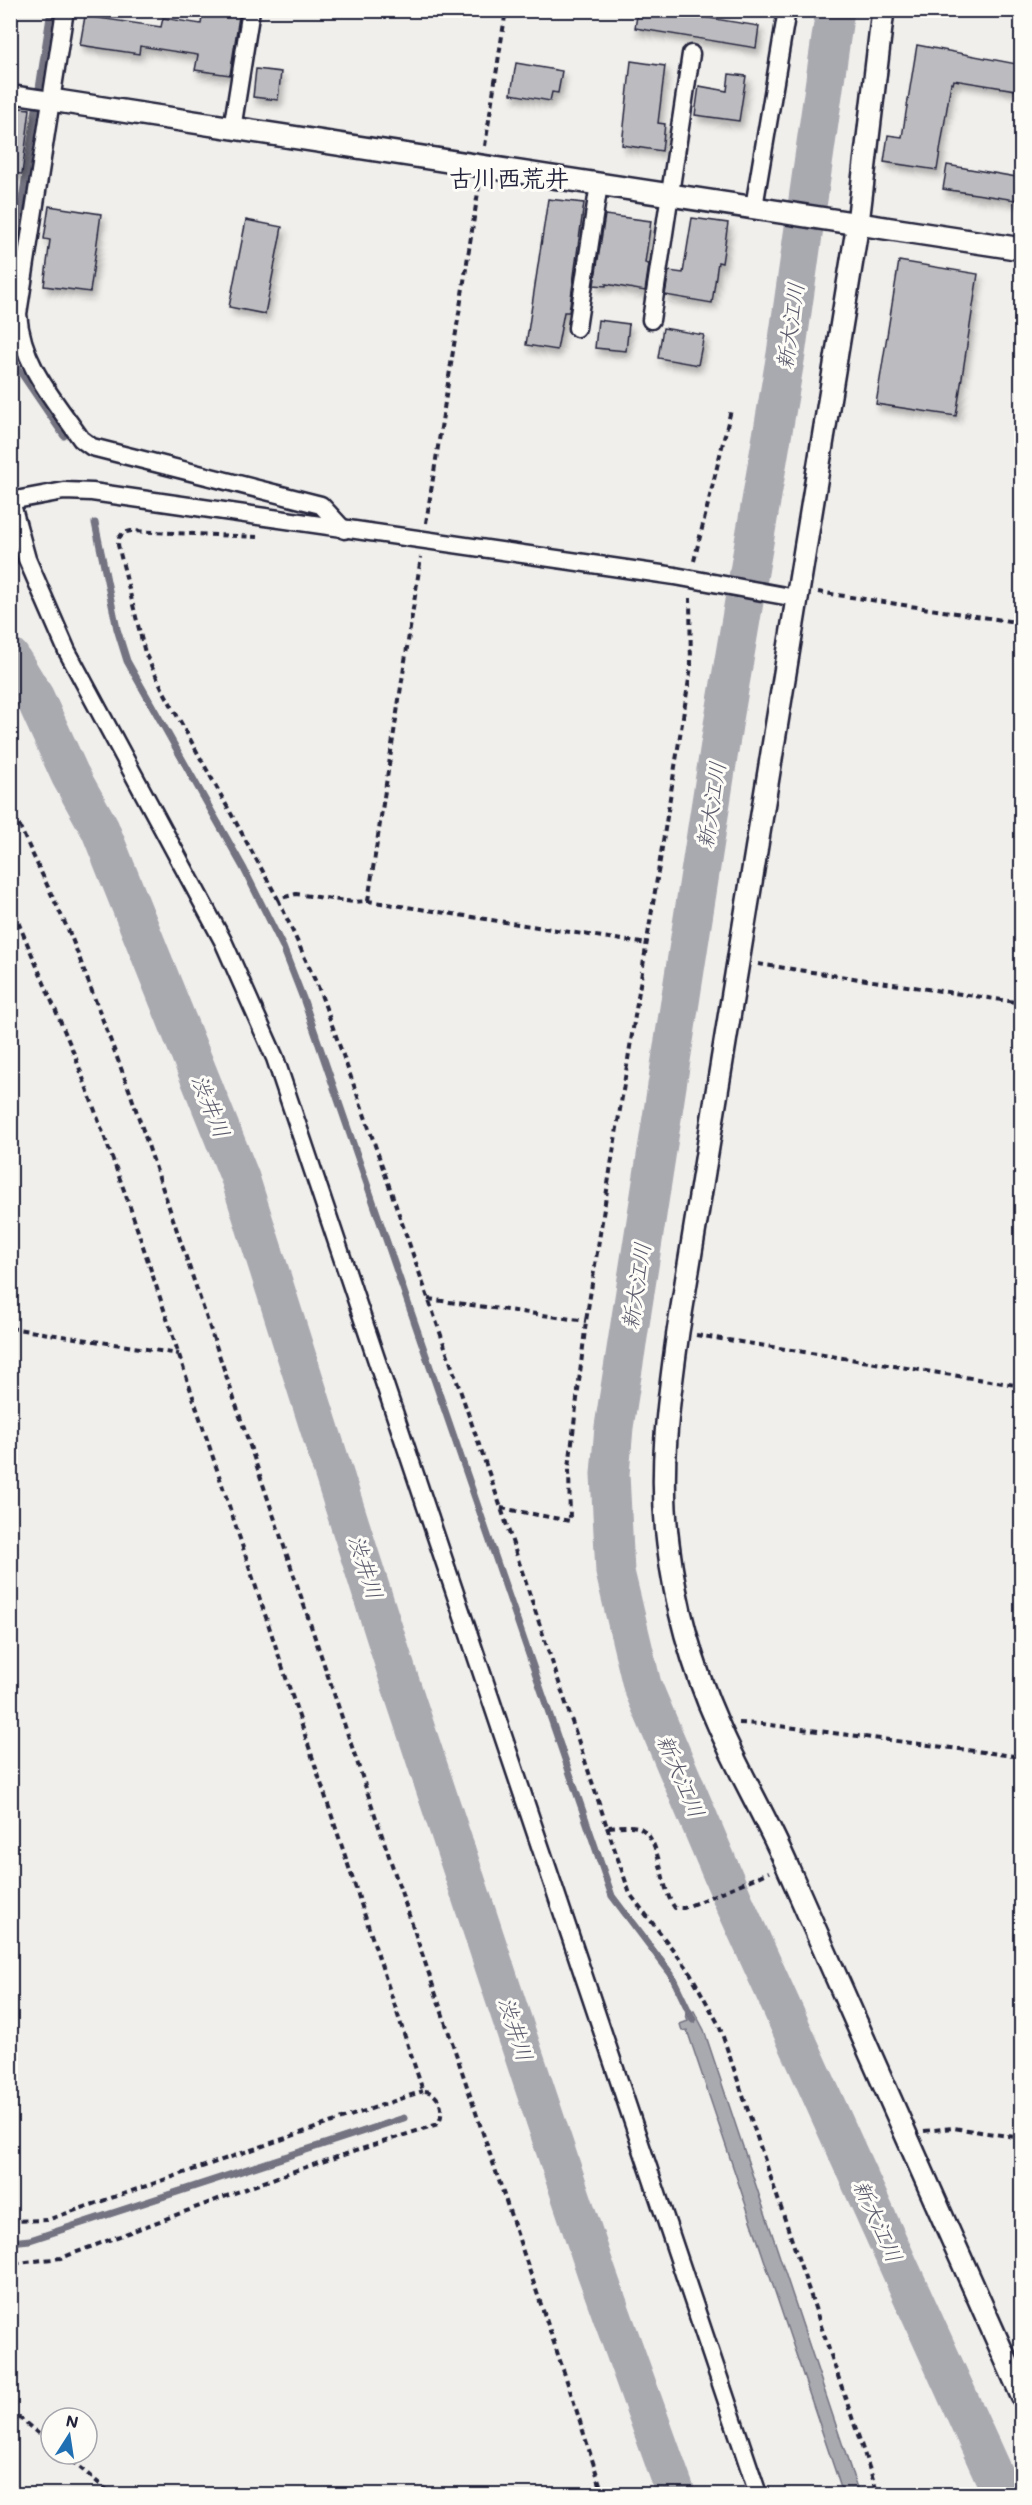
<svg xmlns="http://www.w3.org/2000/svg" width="1032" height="2505" font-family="Mali,'Klee One',sans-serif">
  <defs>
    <filter id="shadow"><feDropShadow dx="3.5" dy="6" stdDeviation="3" flood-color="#0004"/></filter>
  </defs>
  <rect width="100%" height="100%" fill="#f0efec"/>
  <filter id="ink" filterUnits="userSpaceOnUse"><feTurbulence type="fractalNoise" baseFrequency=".0167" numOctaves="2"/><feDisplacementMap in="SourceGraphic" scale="12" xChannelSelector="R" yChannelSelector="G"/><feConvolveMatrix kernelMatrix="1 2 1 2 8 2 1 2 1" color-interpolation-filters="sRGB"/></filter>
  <g filter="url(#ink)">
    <path fill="#a9a9b0" stroke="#737381" stroke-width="1.5" d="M694 2011 704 2030 859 2494H843L687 2030 682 2031 680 2024 688 2021 686 2015Z"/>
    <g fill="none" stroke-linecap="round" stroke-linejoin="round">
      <g stroke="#737381" stroke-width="7">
        <path d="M10 278 51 10"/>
        <path d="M10 347 17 367 64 436"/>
        <path d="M95 523 117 629 127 661 244 869 283 947 304 1001 612 1896 671 1974 693 2020"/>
        <path d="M10 2242 30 2240 404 2118"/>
      </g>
      <g stroke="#a9a9b0" stroke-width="39">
        <path d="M835 10 786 354 723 725 614 1427 610 1474 615 1572 642 1685 734 1902 1002 2494"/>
        <path d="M10 657 35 698 70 775 100 829 240 1178 399 1679 534 2086 596 2271 676 2494"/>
      </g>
    </g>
    <g fill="#bcbcc0" stroke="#22223b" stroke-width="1.5" filter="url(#shadow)">
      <path d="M203 10H240L230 75 195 70 198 55 140 46 139 54 80 45 85 16 161 27 163 18 201 24Z"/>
      <path d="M638 10H685L684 14 759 26 756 48 635 28Z"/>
      <path d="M917 45 1022 65V91L954 80 953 84 951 83 937 170 884 162 888 135 902 137Z"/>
      <path d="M631 61 665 66 658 123 665 124 662 151 622 145Z"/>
      <path d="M516 63 562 71 558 93 552 92 550 101 511 94Z"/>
      <path d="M256 69 281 72 278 100 253 97Z"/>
      <path d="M729 74 746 76 739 121 695 115 699 86 727 91Z"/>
      <path d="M10 107 30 109 22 174 10 173Z"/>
      <path d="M947 165 1022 178V201L943 189Z"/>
      <path d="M548 199 584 203 569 312H564L557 350 526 345Z"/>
      <path d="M49 206 101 214 90 292 44 286 50 240 44 239Z"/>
      <path d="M605 215 651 221 645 263 649 264 645 291 606 284V286L594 285Z"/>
      <path d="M692 218 728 223 722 263 718 262 712 303 665 295 669 271 683 273Z"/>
      <path d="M246 220 282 227 265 314 229 307Z"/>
      <path d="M899 261 978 274 956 416 876 404Z"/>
      <path d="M598 320 629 324 626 351 595 348Z"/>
      <path d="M663 328 704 335 698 365 658 358Z"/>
    </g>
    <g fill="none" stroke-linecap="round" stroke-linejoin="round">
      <defs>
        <g id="minor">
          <path d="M65 10 18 314C22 365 53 398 81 439L92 447 321 505 344 530"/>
          <path d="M10 94 51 100"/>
          <path d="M232 129 251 10"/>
          <path d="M754 207 787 10"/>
          <path d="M651 320 691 54"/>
          <path d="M577 328 599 184"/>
          <path d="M10 501 64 491 92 492 675 576 796 598"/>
          <path d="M11 501 27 559 67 651 223 941 275 1058 758 2494"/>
        </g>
        <g id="tertiary">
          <path d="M883 10 858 223 678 1332C668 1403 659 1472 668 1543 675 1604 693 1668 718 1724 739 1773 767 1819 788 1868 865 2045 944 2220 1022 2396"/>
          <path d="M51 100 1022 249"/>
        </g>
      </defs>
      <use href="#minor" stroke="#22223b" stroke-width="21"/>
      <use href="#tertiary" stroke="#22223b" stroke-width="26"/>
      <g stroke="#22223b" stroke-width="4" stroke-dasharray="6 4.5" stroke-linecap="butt">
        <path d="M485 146 506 10"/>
        <path d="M426 523 479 186"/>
        <path d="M258 537 131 531 123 533 119 538 118 545 145 653 163 690 278 899 296 894 353 902 368 901 648 944"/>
        <path d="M694 561 731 410"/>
        <path d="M818 592 1022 623"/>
        <path d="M10 806 71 936 130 1092 571 2393 603 2494"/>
        <path d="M278 899 319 989 361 1105 501 1508 607 1827C617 1827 631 1824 640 1828 662 1839 659 1887 675 1908H684L769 1872"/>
        <path d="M368 901 421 557"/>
        <path d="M10 903 75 1056 129 1204 423 2091C439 2091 446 2111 438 2124L288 2173 61 2258 10 2264"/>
        <path d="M758 964 1022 1003"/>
        <path d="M428 1299 586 1321"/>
        <path d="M10 1328 179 1354"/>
        <path d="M696 1335 1022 1386"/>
        <path d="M501 1508 570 1521 569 1468 586 1321 691 667 690 598"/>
        <path d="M739 1723 763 1724 1022 1757"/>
        <path d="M607 1827 630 1894 688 1969 719 2025 878 2494"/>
        <path d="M924 2131 953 2128 1022 2138"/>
        <path d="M10 2221 47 2220 423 2091"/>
        <path d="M10 2410 51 2444"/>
        <path d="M63 2454 112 2494"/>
      </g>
      <use href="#minor" stroke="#fdfcf7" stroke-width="16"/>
      <use href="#tertiary" stroke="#fdfcf7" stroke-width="21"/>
    </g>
  </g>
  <g text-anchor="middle" stroke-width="6" stroke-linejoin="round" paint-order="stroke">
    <g font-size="22" font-style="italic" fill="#58586a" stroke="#fdfcf7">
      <text transform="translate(790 326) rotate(-82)" y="8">新大江川</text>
      <text transform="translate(711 805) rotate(-81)" y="8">新大江川</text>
      <text transform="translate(211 1106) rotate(68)" y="8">渋井川</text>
      <text transform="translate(636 1286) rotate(-81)" y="8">新大江川</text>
      <text transform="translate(366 1567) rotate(72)" y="8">渋井川</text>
      <text transform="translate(681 1776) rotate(67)" y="8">新大江川</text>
      <text transform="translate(516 2029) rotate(72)" y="8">渋井川</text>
      <text transform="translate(878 2221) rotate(66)" y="8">新大江川</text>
    </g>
    <g font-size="24" font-weight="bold" fill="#22223b" stroke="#fdfcf7">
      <text x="509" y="187">古川西荒井</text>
    </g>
  </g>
  <rect width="1032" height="2505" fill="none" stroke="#fdfcf7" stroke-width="36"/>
  <rect x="18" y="18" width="996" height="2469" fill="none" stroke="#22223b" stroke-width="2" filter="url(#ink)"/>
  <g transform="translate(69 2436) rotate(12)"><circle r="28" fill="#fdfcf7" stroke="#a5a5ac" stroke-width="1.5"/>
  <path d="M0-4.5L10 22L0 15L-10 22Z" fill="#1f6fb2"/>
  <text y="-9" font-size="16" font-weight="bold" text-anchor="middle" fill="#22223b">N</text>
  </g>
</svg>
